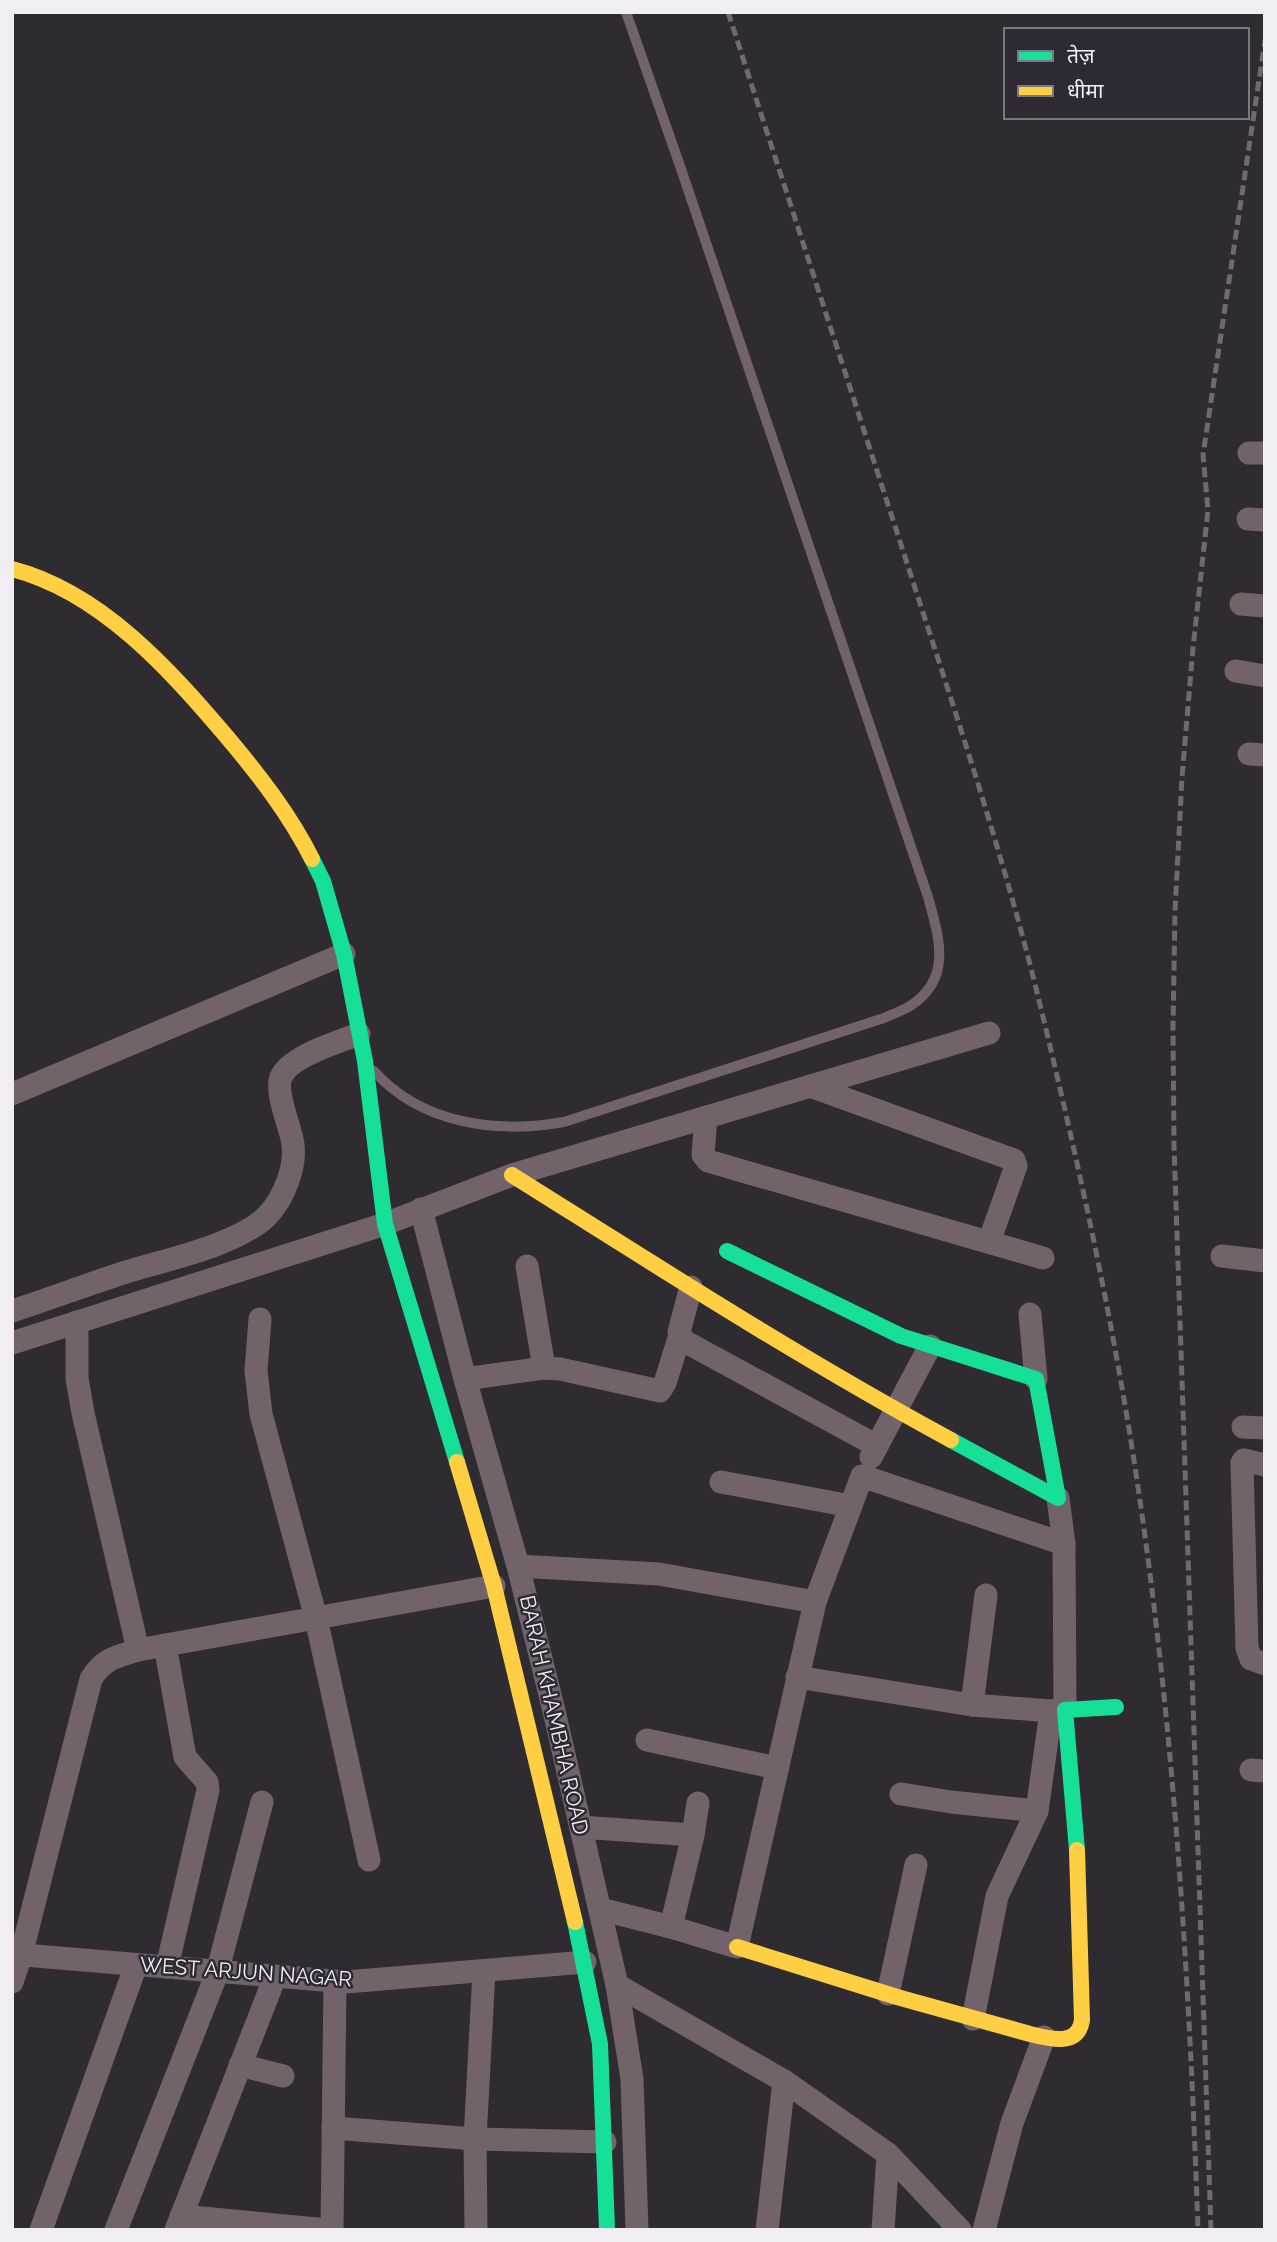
<svg xmlns="http://www.w3.org/2000/svg" width="1277" height="2242" font-family="Raleway,'Noto Sans Devanagari',sans-serif">
  <rect width="100%" height="100%" fill="#2e2c31"/>
  <g fill="none" stroke-linecap="round" stroke-linejoin="round">
    <path stroke="#72636b" stroke-width="10" d="M374 1071C421 1124 497 1134 564 1122L884 1018C893 1014 902 1011 910 1006 953 979 939 937 928 897L679 163 626 12"/>
    <g stroke="#72636b" stroke-width="23">
      <path d="M1249 453H1265"/>
      <path d="M1248 519 1265 520"/>
      <path d="M1241 604 1265 606"/>
      <path d="M1236 671 1265 676"/>
      <path d="M1249 754 1265 755"/>
      <path d="M810 1086 1014 1160 1016 1166 989 1242"/>
      <path d="M12 1094 344 954"/>
      <path d="M706 1117 703 1155 708 1161 1043 1258"/>
      <path d="M421 1209 465 1379 518 1566 554 1711 617 1985 632 2079 637 2230"/>
      <path d="M1222 1256 1265 1261"/>
      <path d="M527 1266 544 1368"/>
      <path d="M691 1287 679 1332 684 1341 877 1446"/>
      <path d="M12 1311C49 1299 86 1285 123 1273 164 1260 235 1246 266 1217 284 1199 298 1164 292 1139 289 1124 275 1091 281 1077 290 1056 339 1042 359 1034"/>
      <path d="M1030 1314 1036 1379"/>
      <path d="M260 1319 256 1371 261 1414 316 1618 369 1860"/>
      <path d="M77 1322V1378L83 1413 138 1650"/>
      <path d="M12 1343 385 1224 512 1175 989 1033"/>
      <path d="M465 1379 544 1368 560 1369 660 1391 665 1383 680 1335"/>
      <path d="M1243 1427 1265 1428"/>
      <path d="M871 1457 930 1346"/>
      <path d="M1265 1465 1244 1460 1242 1463 1247 1648 1251 1659 1265 1664"/>
      <path d="M721 1482 851 1506"/>
      <path d="M518 1566 659 1574 815 1602"/>
      <path d="M165 1645 185 1757 207 1782 208 1790 167 1967"/>
      <path d="M797 1677 972 1705 1051 1711 1065 1710 1064 1544 1058 1498"/>
      <path d="M972 1705 986 1595"/>
      <path d="M647 1740 777 1768"/>
      <path d="M1251 1770 1265 1771"/>
      <path d="M901 1794 951 1802 1037 1811"/>
      <path d="M581 1827 693 1835"/>
      <path d="M600 1909 671 1927 737 1947 815 1602 862 1476 1064 1544"/>
      <path d="M671 1927 693 1835 698 1803"/>
      <path d="M12 1954 346 1982 585 1962"/>
      <path d="M12 1982 21 1955 91 1679C104 1658 116 1657 138 1650L494 1586"/>
      <path d="M617 1985 784 2081 888 2154 960 2230"/>
      <path d="M888 1994 916 1865"/>
      <path d="M973 2019 997 1896 1037 1811 1051 1711"/>
      <path d="M240 2065 283 2076"/>
      <path d="M333 2128 475 2139 605 2142"/>
      <path d="M181 2216 328 2230"/>
      <path d="M41 2230 136 1965"/>
      <path d="M116 2230 217 1973 262 1802"/>
      <path d="M176 2230 275 1977"/>
      <path d="M332 2230 335 1982"/>
      <path d="M476 2230 475 2139 484 1971"/>
      <path d="M767 2230 784 2081"/>
      <path d="M883 2230 888 2154"/>
      <path d="M984 2230 1012 2123 1044 2037"/>
    </g>
    <g stroke="#16e098" stroke-width="16">
      <path d="M312 859 323 881 344 954 365 1061 385 1224 457 1462"/>
      <path d="M727 1251 901 1336 1036 1379 1058 1498 951 1440"/>
      <path d="M1077 1850 1065 1710 1116 1707"/>
      <path d="M575 1922 600 2044 607 2230"/>
    </g>
    <g stroke="#ffcf43" stroke-width="16">
      <path d="M12 569C101 592 170 670 227 737 259 775 290 815 312 859"/>
      <path d="M512 1175C657 1266 801 1359 951 1440"/>
      <path d="M457 1462 494 1586 575 1922"/>
      <path d="M737 1947 897 1997 1030 2034C1050 2039 1078 2047 1082 2020L1077 1850"/>
    </g>
    <g stroke="#73686f" stroke-width="5" stroke-dasharray="10 5" stroke-linecap="butt">
      <path d="M728 12C787 194 846 375 905 557 954 709 1006 861 1043 1017 1078 1162 1110 1307 1133 1454 1173 1711 1189 1970 1198 2230"/>
      <path d="M1211 2230 1174 1146 1173 1027 1175 911 1182 777 1193 648 1208 510 1203 455 1265 40"/>
    </g>
  </g>
  <g text-anchor="middle" stroke-width="5" stroke-linejoin="round" paint-order="stroke">
    <g font-size="21" fill="#f0eef4" stroke="#2d2a33">
      <text transform="translate(554 1715) rotate(77)" y="7">BARAH KHAMBHA ROAD</text>
      <text transform="translate(246 1972) rotate(4)" y="7">WEST ARJUN NAGAR</text>
    </g>
  </g>
  <rect width="1277" height="2242" fill="none" stroke="#f0eef4" stroke-width="28"/>
  <rect x="1004" y="28" width="245" height="91" fill="#2d2a33" stroke="#7b7880" stroke-width="2"/>
  <rect x="1018" y="51" width="35" height="10" fill="#16e098" stroke="#7b7880" stroke-width="2"/>
  <text x="1067" y="63" font-size="21" fill="#f0eef4">तेज़</text>
  <rect x="1018" y="86" width="35" height="10" fill="#ffcf43" stroke="#7b7880" stroke-width="2"/>
  <text x="1067" y="98" font-size="21" fill="#f0eef4">धीमा</text>
</svg>
